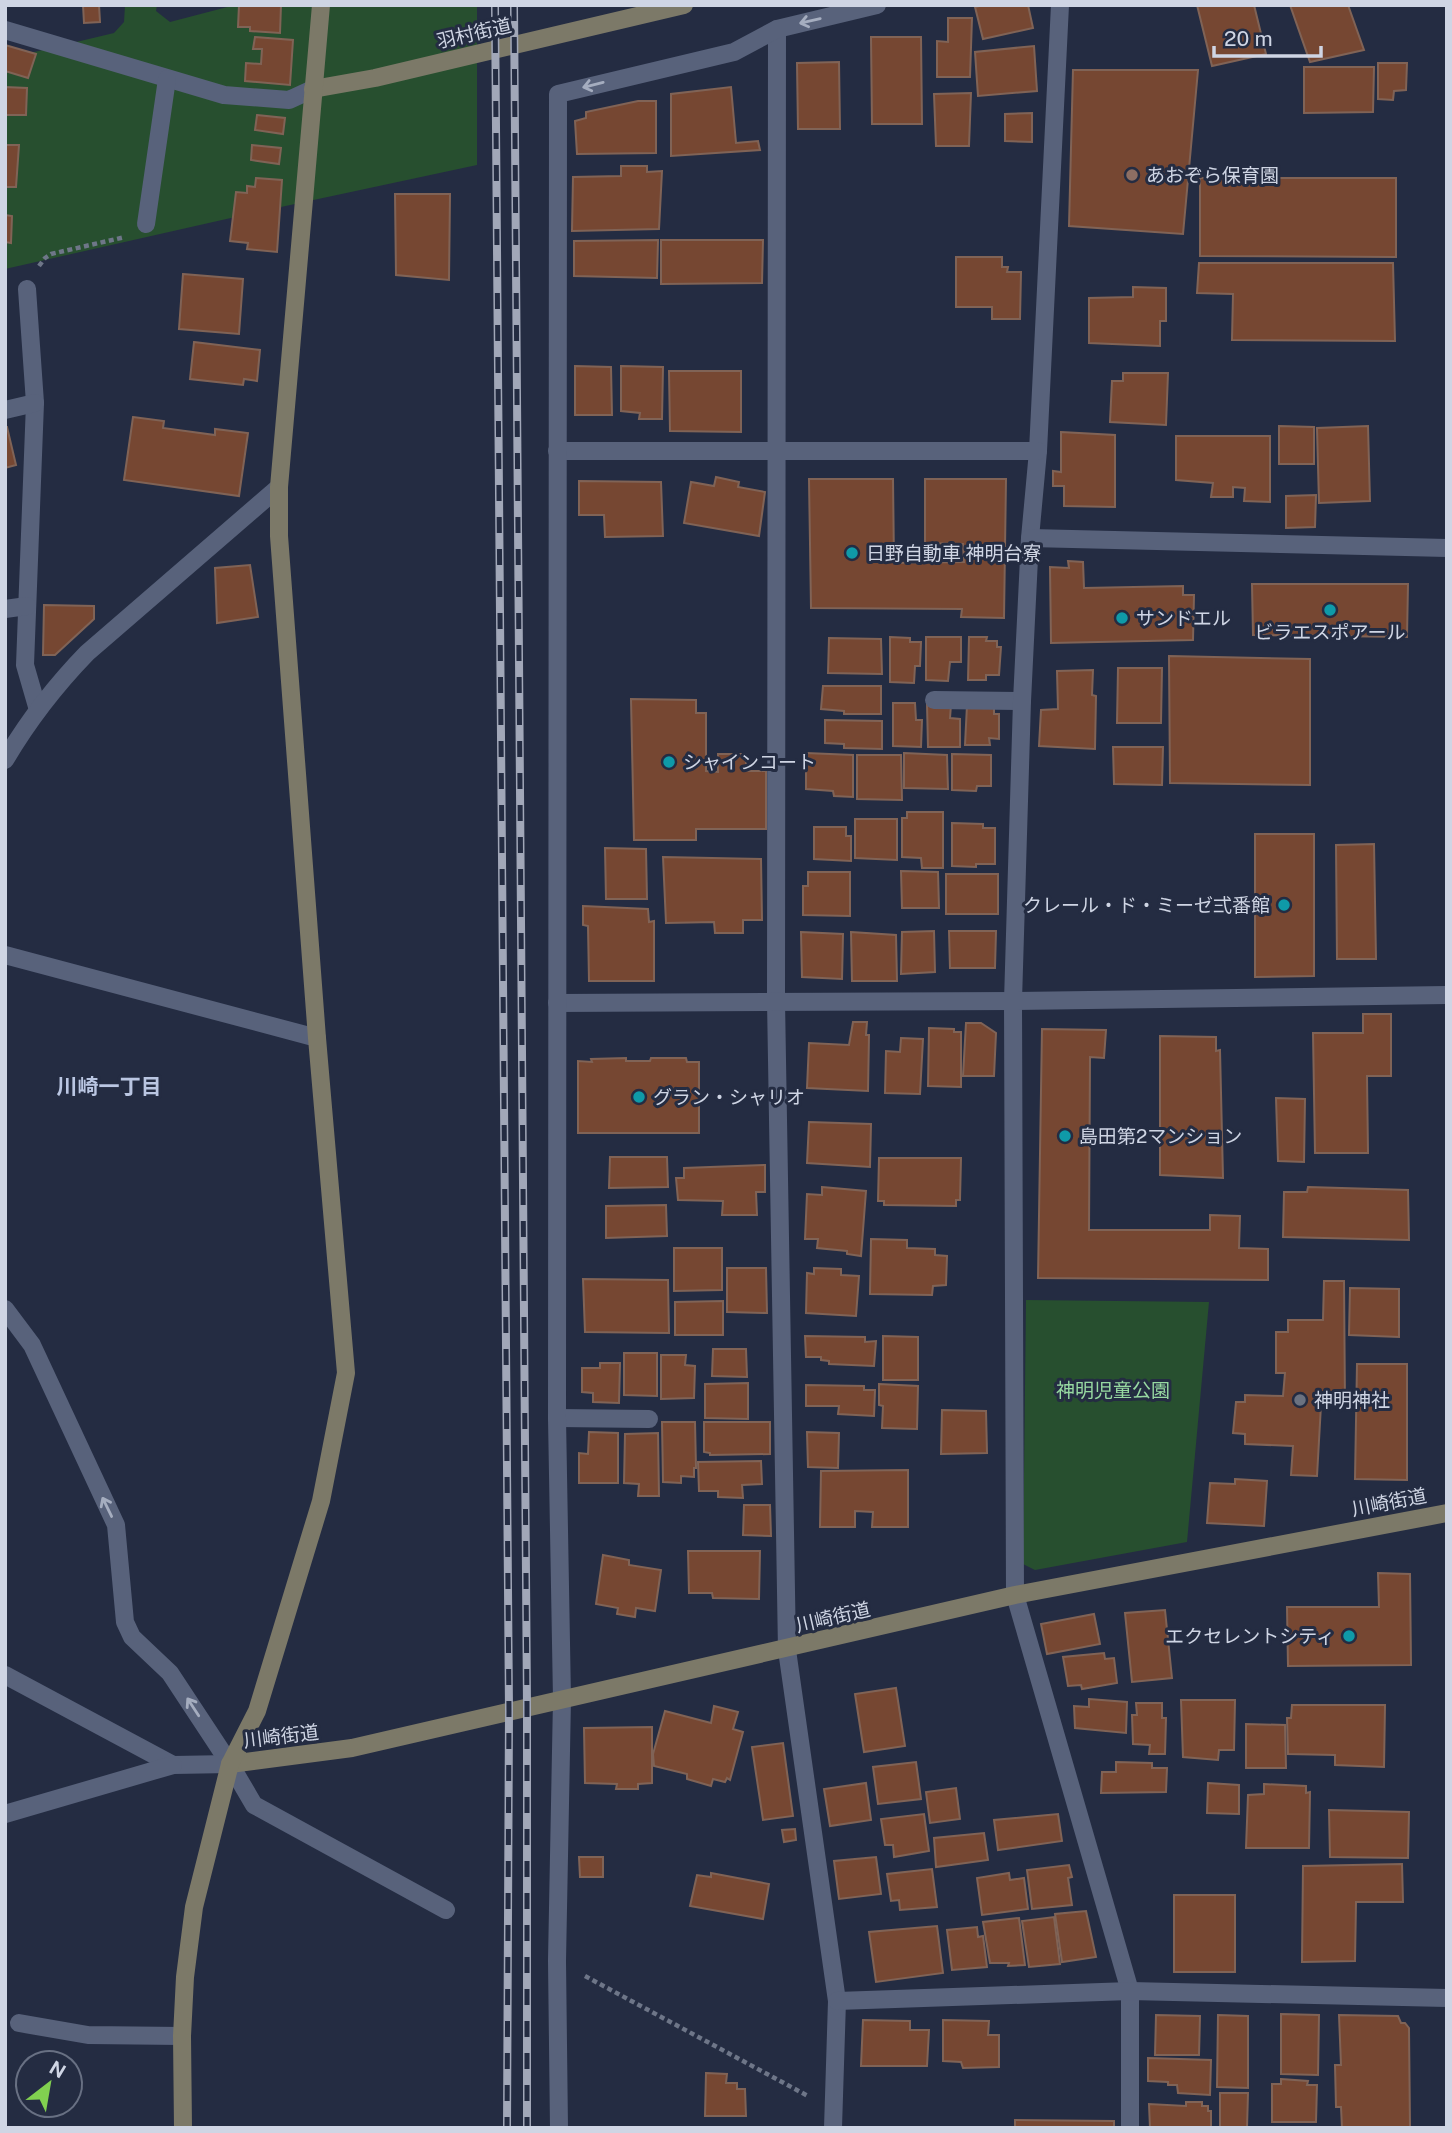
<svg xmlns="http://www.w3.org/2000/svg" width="1452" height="2133" font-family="'Public Sans','Noto Sans JP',sans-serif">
  <rect width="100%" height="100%" fill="#242c42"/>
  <g fill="#274f2f">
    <path d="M125 5H157L156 11 170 22 235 5H477V165L253 213 5 269V59L114 33 124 22Z"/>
    <path d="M1026 1300 1209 1302 1187 1542 1035 1570 1023 1564Z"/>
  </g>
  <g fill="#764732" stroke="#806356" stroke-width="2">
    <path d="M83 5H99L100 22 84 23Z"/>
    <path d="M239 5H281L280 33 250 31V27H238Z"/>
    <path d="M984 5H1028L1033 28 983 39 975 7Z"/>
    <path d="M1197 5H1254L1266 54 1212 66Z"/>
    <path d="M1290 5H1348L1364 50 1310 62Z"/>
    <path d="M948 18H972L970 77H937V41L948 42Z"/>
    <path d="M255 37 293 40 290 85 245 81 246 63 261 64 262 49H253Z"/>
    <path d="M871 37H921L922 124H872Z"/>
    <path d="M5 45 36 54 28 78 5 71Z"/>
    <path d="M1034 46 1037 91 978 96 975 52Z"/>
    <path d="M839 62 840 129H798L797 63Z"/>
    <path d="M1378 63H1407L1406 90 1394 91 1393 100 1378 99Z"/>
    <path d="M1304 67H1374L1373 112 1304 113Z"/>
    <path d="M1073 70H1198L1183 234 1069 226Z"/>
    <path d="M5 87 27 88 26 115H5Z"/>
    <path d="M731 87 736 143 758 141 760 150 671 156V94Z"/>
    <path d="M971 93 969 146H936L934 94Z"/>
    <path d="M638 101H656V153L577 154 575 121 586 118V112Z"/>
    <path d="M1032 113V142L1005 141V114Z"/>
    <path d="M257 115 285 118 283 134 255 130Z"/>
    <path d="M5 145H19L16 187H5Z"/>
    <path d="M252 145 281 148 279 164 251 160Z"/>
    <path d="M621 166H647V172L662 171 659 229 572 231 573 177 621 176Z"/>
    <path d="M256 178 282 180 277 252 247 249 248 243 230 241 236 192 247 193V186L255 187Z"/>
    <path d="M1200 178H1396V257L1200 256Z"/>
    <path d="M395 194H450L449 280 396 275Z"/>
    <path d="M5 215 12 216 11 243 5 242Z"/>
    <path d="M658 240 657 278 574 276V241Z"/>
    <path d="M661 240H763L762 283 661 284Z"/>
    <path d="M956 257H1002V267H1008L1007 272H1021L1020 319H992V307H956Z"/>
    <path d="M1199 263H1393L1395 341 1232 340 1233 294 1197 293Z"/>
    <path d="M183 274 243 279 239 334 179 329Z"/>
    <path d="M1133 287 1166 288V321H1160V346L1089 343V298L1133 297Z"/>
    <path d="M194 342 260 350 257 381 244 379 243 385 190 379Z"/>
    <path d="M575 366 611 367 612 415H575Z"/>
    <path d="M621 366 663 367 662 419H639L640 413 621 411Z"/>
    <path d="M669 371H741V432L670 431Z"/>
    <path d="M1123 373H1168L1166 425 1110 422 1112 381H1123Z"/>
    <path d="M133 417 164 421 163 428 215 435V429L248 433 239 496 124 480Z"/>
    <path d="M1279 426 1314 427V464H1279Z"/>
    <path d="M1368 426 1370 501 1319 503 1317 428Z"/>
    <path d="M5 427H7L16 465 5 468Z"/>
    <path d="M1061 432 1115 435V507L1064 506V486H1053V471L1061 472Z"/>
    <path d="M1176 436H1270V502L1244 501 1245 488 1233 487V497H1211L1213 483 1176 480Z"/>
    <path d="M716 477 739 482 738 487 765 492 759 536 684 523 691 482 714 486Z"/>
    <path d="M809 479H893L894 563 964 562 963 544 925 543V479H1006L1004 618 961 617 962 609 811 608Z"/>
    <path d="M579 481 661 482 663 536 605 537 604 515H579Z"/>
    <path d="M1316 495 1315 527 1286 528V496Z"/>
    <path d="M1068 561 1083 562 1084 588 1183 586V595H1194L1193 640 1051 643 1050 567 1069 568Z"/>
    <path d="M250 565 258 617 217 623 215 568Z"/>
    <path d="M1252 584H1408L1407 637 1253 635Z"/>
    <path d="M44 605 94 606V619L55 655H43Z"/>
    <path d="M890 637 910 638V642H921L920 666H915L914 683 890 682Z"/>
    <path d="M926 637H961V662H950L948 681 926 680Z"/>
    <path d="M969 637H987L986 641H997V647H1001L999 675H986V680H968Z"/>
    <path d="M829 638 881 639 882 674 828 673Z"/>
    <path d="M1169 656 1310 659V785L1170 783Z"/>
    <path d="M1118 668H1162L1161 723H1117Z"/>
    <path d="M1093 670 1092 695 1096 696 1095 749 1039 746 1041 710 1058 709 1057 671Z"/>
    <path d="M823 686H881V714H844V711L821 709Z"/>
    <path d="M631 699 696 700V713H706V771L718 772V754H746V771H766V829H696V840H634Z"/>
    <path d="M893 703H915L916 720H922L921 747 893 746Z"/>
    <path d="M927 704 951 705 950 718 960 719V747H928Z"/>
    <path d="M967 705 994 706V714H999V739L989 738 990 745H965Z"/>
    <path d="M825 720 882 721V749L844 748V744L825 743Z"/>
    <path d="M1113 747H1163L1162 785 1114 784Z"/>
    <path d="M806 753 853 755V797L834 796 833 791 806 789Z"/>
    <path d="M904 753 947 755 948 789 904 788Z"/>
    <path d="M952 754 991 755V786H977L976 791 952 790Z"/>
    <path d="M857 755H901L902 800 857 799Z"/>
    <path d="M907 812H943V868H922L921 858 902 857V818H907Z"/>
    <path d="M855 819H897V860L855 858Z"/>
    <path d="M952 823 983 824V828H995V864H976V867L952 866Z"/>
    <path d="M814 827H846V836H851V861L814 859Z"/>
    <path d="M1255 834H1314V976L1255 977Z"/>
    <path d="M1374 844 1376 959H1337L1336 845Z"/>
    <path d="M605 848 646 849 647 899H606Z"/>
    <path d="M663 857 761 859 762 920H743V933H715L714 922 666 923Z"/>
    <path d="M901 871 938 872 939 908H902Z"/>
    <path d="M808 872H850V916L803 915V886H808Z"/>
    <rect x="946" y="874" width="52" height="40"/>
    <path d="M583 906 648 909 649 922 654 921V981H589L588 926 583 925Z"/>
    <path d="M934 931 935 972 901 974 902 932Z"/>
    <path d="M949 931H996L995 968H950Z"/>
    <path d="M801 932 843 934 842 979 802 977Z"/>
    <path d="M851 932 896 935 897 981H852Z"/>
    <path d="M1363 1014H1391V1076H1367L1368 1153H1315L1313 1033H1363Z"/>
    <path d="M853 1022H867L866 1035H869L868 1091 807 1088 809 1043 849 1045Z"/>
    <path d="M966 1023H981L996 1033 994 1076H963Z"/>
    <path d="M929 1028 954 1029V1032H961V1087L928 1086Z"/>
    <path d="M1042 1029 1106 1030 1104 1058 1090 1057 1089 1230H1210V1215L1240 1216 1239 1248 1268 1249V1280L1038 1278Z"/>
    <path d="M1160 1036 1216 1037V1051L1220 1050 1223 1178 1160 1175Z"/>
    <path d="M901 1038 923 1039 920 1094 885 1093 886 1051 900 1052Z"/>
    <path d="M626 1058V1061H650L651 1058H686L687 1062H699V1133H578V1061L592 1062 591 1059Z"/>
    <path d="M1276 1098 1305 1099 1304 1162 1278 1161Z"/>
    <path d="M809 1122 871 1124 870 1167 807 1163Z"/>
    <path d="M610 1157H667L668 1187 609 1188Z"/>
    <path d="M879 1158H961L960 1200H956V1206L884 1205V1201H878Z"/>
    <path d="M765 1165V1192H756L757 1215H722L723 1201 678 1200 676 1178H684V1168Z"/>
    <path d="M822 1187 866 1191 861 1256 847 1254V1251L817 1248 818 1239H805L807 1194 822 1195Z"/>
    <path d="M1308 1187 1408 1190 1409 1240 1283 1237 1284 1192H1307Z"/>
    <path d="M666 1205 667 1236 606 1238V1206Z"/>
    <path d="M871 1239 907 1240V1248L935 1249V1255L947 1256 946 1285 933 1286 932 1295 870 1294Z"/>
    <path d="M674 1248H722V1290L674 1291Z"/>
    <path d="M727 1268H766L767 1313 727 1312Z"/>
    <path d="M814 1268 841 1269V1275L859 1276 856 1316 806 1313 807 1273 814 1274Z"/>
    <path d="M583 1279 668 1280 669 1333 585 1332Z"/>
    <path d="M1324 1281H1344L1345 1405H1321L1317 1476 1291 1475 1293 1446 1245 1444V1434L1233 1433 1236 1402H1245V1395L1283 1396 1285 1373H1276V1332H1288V1320H1323Z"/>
    <path d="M1350 1288 1399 1289V1337L1349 1335Z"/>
    <path d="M723 1301V1335H675V1302Z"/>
    <path d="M805 1336 865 1337V1342L876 1341 874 1366 829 1364V1361L821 1360V1357H806Z"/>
    <path d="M883 1336 918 1337V1380H883Z"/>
    <path d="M713 1349H746L747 1377 712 1376Z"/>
    <path d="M624 1353H657V1396L624 1395Z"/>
    <path d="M661 1355H686L685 1365 695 1366 694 1398 661 1399Z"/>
    <path d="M600 1363H620L619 1403 593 1402V1393L582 1392V1368H600Z"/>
    <path d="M1357 1364H1407V1480L1355 1479Z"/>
    <path d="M748 1383V1419L705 1418V1384Z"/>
    <path d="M879 1384 918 1386 917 1429 882 1428 883 1406 879 1405Z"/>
    <path d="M806 1385 864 1386V1390H875L874 1416 838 1414 839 1406H806Z"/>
    <path d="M942 1410 986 1411 987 1453 941 1454Z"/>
    <path d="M662 1422H695L696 1468H694V1477L681 1476V1483L663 1482Z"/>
    <path d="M704 1422H770V1454L710 1455V1453L704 1452Z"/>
    <path d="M589 1432 618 1433V1483H579V1453L588 1454Z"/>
    <path d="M807 1432 839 1433 838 1468 808 1467Z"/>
    <path d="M658 1433 659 1496H638L639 1484 624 1483 625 1434Z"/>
    <path d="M761 1461 762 1484 742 1485 743 1498 718 1497V1491H699L698 1462Z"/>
    <path d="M908 1470V1527H872L873 1512 855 1511V1527H820L821 1471Z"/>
    <path d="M1235 1479 1267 1481 1264 1526 1207 1523 1210 1483 1235 1484Z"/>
    <path d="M744 1505H770L771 1536 743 1535Z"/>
    <path d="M688 1551H760L759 1599 713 1598 712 1593H689Z"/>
    <path d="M603 1555 629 1560V1565L661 1570 655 1611 636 1608 635 1617 617 1614 618 1608 596 1604Z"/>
    <path d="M1378 1573 1410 1574 1411 1665 1288 1666 1287 1607H1379Z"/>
    <path d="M1165 1610 1172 1678 1132 1682 1125 1613Z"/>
    <path d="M1094 1614 1100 1644 1047 1654 1041 1624Z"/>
    <path d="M1104 1653 1105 1659 1114 1658 1117 1683 1082 1689 1081 1685 1068 1686 1063 1657Z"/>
    <path d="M896 1688 905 1746 864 1752 855 1694Z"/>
    <path d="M1089 1699 1127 1702 1126 1733 1075 1728 1074 1706 1089 1707Z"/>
    <path d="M1181 1700H1235L1234 1750H1219L1218 1760 1183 1757Z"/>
    <path d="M1136 1703H1162V1718H1166L1165 1754H1149L1150 1745 1133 1744 1132 1715H1137Z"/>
    <path d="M1292 1705H1385L1384 1767 1335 1765V1755L1288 1754 1287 1718H1291Z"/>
    <path d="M714 1706 738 1712 733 1729 743 1732 730 1780 727 1778 725 1782 713 1779 711 1786 687 1779V1774L654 1766 653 1754 665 1711 711 1723Z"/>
    <path d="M1246 1724 1285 1725 1286 1768H1246Z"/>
    <path d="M652 1727V1783L638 1784V1789H616L617 1784 585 1783 584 1728Z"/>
    <path d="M783 1743 793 1816 763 1820 752 1747Z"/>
    <path d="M916 1762 921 1799 878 1804 873 1767Z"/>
    <path d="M1116 1762 1152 1763V1768H1167L1166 1792 1101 1793 1102 1772H1116Z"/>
    <path d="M866 1783 871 1820 830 1826 824 1789Z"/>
    <path d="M1208 1783 1239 1785V1814L1207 1813Z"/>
    <path d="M1264 1784 1306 1786V1793L1310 1792 1309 1848H1246L1248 1795 1264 1794Z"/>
    <path d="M956 1788 960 1819 930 1823 926 1792Z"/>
    <path d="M1329 1810 1409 1812 1408 1858 1330 1857Z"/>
    <path d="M924 1814 929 1851 894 1857 893 1845H885L881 1819Z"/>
    <path d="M1058 1814 1062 1841 998 1850 994 1820Z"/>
    <path d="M795 1829 796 1840 784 1842 782 1830Z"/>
    <path d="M984 1833 988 1860 936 1867 934 1838Z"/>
    <path d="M579 1857H603V1877H580Z"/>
    <path d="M876 1857 881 1894 839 1899 834 1861Z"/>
    <path d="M1402 1864 1403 1902H1356L1355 1961 1302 1962 1303 1866Z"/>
    <path d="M1069 1865 1072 1877 1068 1878 1072 1905 1032 1909 1027 1870Z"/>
    <path d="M932 1869 937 1907 900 1910 899 1900 891 1901 887 1874Z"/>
    <path d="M711 1873 769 1884 763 1919 690 1906 697 1875 711 1877Z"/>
    <path d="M1009 1873 1010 1880 1024 1878 1028 1909 982 1915 977 1878Z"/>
    <rect x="1174" y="1895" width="61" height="77"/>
    <path d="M1086 1911 1096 1957 1062 1962 1055 1914Z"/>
    <path d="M1054 1917 1060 1964 1029 1967 1022 1921Z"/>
    <path d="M1019 1918 1025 1965 1008 1966 1009 1963H990L983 1922Z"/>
    <path d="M937 1926 943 1973 876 1982 869 1932Z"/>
    <path d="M977 1927 978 1937 983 1936 987 1967 952 1970 947 1930Z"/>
    <path d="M1281 2014 1319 2015 1318 2075 1281 2074Z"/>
    <path d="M1156 2015 1200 2016 1199 2055H1155Z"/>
    <path d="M1218 2015 1248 2016V2088L1217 2087Z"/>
    <path d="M1339 2015 1398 2016 1401 2023H1405L1409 2028 1410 2128H1342L1341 2107H1336L1335 2065H1341Z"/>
    <path d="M863 2020 910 2021V2030H929L927 2066H861Z"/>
    <path d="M943 2020 989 2021 988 2035H999V2067L963 2068 961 2062 943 2061Z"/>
    <path d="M1148 2058 1211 2060 1210 2095 1178 2093 1177 2085H1168V2082L1148 2081Z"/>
    <path d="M706 2073 727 2074 726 2083H737V2089H745L746 2116H705Z"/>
    <path d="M1281 2079 1308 2081 1307 2085H1317L1316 2122H1272V2084H1281Z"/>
    <path d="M1220 2093H1248L1247 2128H1220Z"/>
    <path d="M1186 2102H1202V2106H1208V2111H1211V2128H1150L1149 2104 1186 2106Z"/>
    <path d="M1015 2120 1114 2121V2128H1015Z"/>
  </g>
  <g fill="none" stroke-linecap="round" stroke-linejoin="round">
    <g stroke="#6e7688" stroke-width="4.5" stroke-dasharray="5 3.5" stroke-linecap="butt">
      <path d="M39 266 45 258 51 254 125 237"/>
      <path d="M585 1976 808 2096"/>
    </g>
    <g stroke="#58627b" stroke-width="18">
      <path d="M5 30 224 95 289 100 313 89"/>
      <path d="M146 224 167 79"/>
      <path d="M934 700 1022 701"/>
      <path d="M557 1418 649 1419"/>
      <path d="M230 1764 254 1805 446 1910"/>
    </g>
    <g stroke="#58627b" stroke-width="18">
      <path d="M1060 5 1038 451 1030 538 1022 701 1013 1001 1015 1595 1130 1991V2128"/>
      <path d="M777 29 776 1001 787 1650 837 2001 833 2128"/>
      <path d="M27 289 35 403 25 665 38 710"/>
      <path d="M5 410 35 403"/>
      <path d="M557 451H1038"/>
      <path d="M1030 538 1447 548"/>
      <path d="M5 609 27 606"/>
      <path d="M5 760C28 721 55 686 87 653L279 487"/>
      <path d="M5 955 317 1038"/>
      <path d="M557 1003 1013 1001 1447 995"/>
      <path d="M5 1309 32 1345 116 1525 125 1622 132 1637 170 1673 230 1764"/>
      <path d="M5 1675 173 1765 230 1764"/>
      <path d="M5 1814 173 1765"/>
      <path d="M837 2001 1130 1991 1447 1998"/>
      <path d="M19 2023 88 2035 182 2036"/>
      <path d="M559 2128 557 1961 562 1699 557 1418 558 94 734 52 777 29 877 5"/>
    </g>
    <g stroke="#7c7968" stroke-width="18">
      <path d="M313 89 375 78 684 5"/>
      <path d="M230 1764 352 1748 1015 1595 1447 1513"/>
      <path d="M183 2128 182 2036 185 1977 194 1907 230 1764 257 1711 321 1501 346 1373 317 1038 279 536V487L321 5"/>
    </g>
    <defs>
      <g id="rail">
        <path d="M495 5 509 1711 507 2128"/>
        <path d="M514 5 527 1706V2128"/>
      </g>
    </defs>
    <use href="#rail" stroke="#a1a7b8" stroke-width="8"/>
    <use href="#rail" stroke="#242c42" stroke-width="5" stroke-dasharray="16" stroke-linecap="butt"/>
  </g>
  <defs><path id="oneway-shaft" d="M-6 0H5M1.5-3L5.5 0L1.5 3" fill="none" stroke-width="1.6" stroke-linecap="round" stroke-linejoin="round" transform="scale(1.75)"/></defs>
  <g stroke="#a5adbf">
    <use href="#oneway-shaft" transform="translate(810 21) rotate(167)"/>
    <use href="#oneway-shaft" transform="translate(593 85) rotate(166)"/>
    <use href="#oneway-shaft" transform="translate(107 1507) rotate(-116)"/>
    <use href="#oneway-shaft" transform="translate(193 1707) rotate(-123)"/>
  </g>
  <circle fill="#8d6e63" stroke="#242c42" stroke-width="2.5" cx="1132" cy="175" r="7"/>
  <g fill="#0f9aa8" stroke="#242c42" stroke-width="2.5">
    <circle cx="852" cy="553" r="7"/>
    <circle cx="1330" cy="610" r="7"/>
    <circle cx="1122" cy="618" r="7"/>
    <circle cx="669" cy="762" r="7"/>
    <circle cx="1284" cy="905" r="7"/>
    <circle cx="639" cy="1097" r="7"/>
    <circle cx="1065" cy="1136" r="7"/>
    <circle cx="1349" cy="1636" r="7"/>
  </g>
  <circle fill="#6b7280" stroke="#242c42" stroke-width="2.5" cx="1300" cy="1400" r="7"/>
  <g text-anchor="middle" stroke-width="6" stroke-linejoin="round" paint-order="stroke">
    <g font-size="19" fill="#cfd5e4" stroke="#242c42">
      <text transform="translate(474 33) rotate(-13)" y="7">羽村街道</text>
      <text transform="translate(1389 1502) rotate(-11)" y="7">川崎街道</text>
      <text transform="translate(833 1617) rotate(-13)" y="7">川崎街道</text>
      <text transform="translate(281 1736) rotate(-7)" y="7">川崎街道</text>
    </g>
    <g font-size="19" fill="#cfd5e4" stroke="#242c42" text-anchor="start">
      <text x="1146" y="182">あおぞら保育園</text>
      <text x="866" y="560">日野自動車 神明台寮</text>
      <text x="1136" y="625">サンドエル</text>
      <text x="1330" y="639" text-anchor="middle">ビラエスポアール</text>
      <text x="683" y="769">シャインコート</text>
      <text x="1270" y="912" text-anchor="end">クレール・ド・ミーゼ弍番館</text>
      <text x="653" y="1104">グラン・シャリオ</text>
      <text x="1079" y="1143">島田第2マンション</text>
      <text x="1314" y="1407">神明神社</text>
      <text x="1335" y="1643" text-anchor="end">エクセレントシティ</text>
    </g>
    <g font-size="19" fill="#97d9a1" stroke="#242c42">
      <text x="1113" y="1397">神明児童公園</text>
    </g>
    <g font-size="21" font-weight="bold" fill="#bac6e2" stroke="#242c42">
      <text x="109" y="1094">川崎一丁目</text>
    </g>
  </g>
  <rect width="1452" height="2133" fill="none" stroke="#cfd5e4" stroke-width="14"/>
  <g transform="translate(49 2084) rotate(31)"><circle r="33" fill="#242c42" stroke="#687083" stroke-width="2"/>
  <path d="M0-5L12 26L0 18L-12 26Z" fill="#81d050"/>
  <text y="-10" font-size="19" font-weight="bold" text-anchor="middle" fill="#cfd5e4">N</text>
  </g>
  <path d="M1214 46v10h107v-10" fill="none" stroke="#cfd5e4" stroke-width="3.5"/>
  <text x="1224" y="46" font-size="21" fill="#cfd5e4" stroke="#242c42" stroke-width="5" paint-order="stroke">20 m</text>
</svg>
